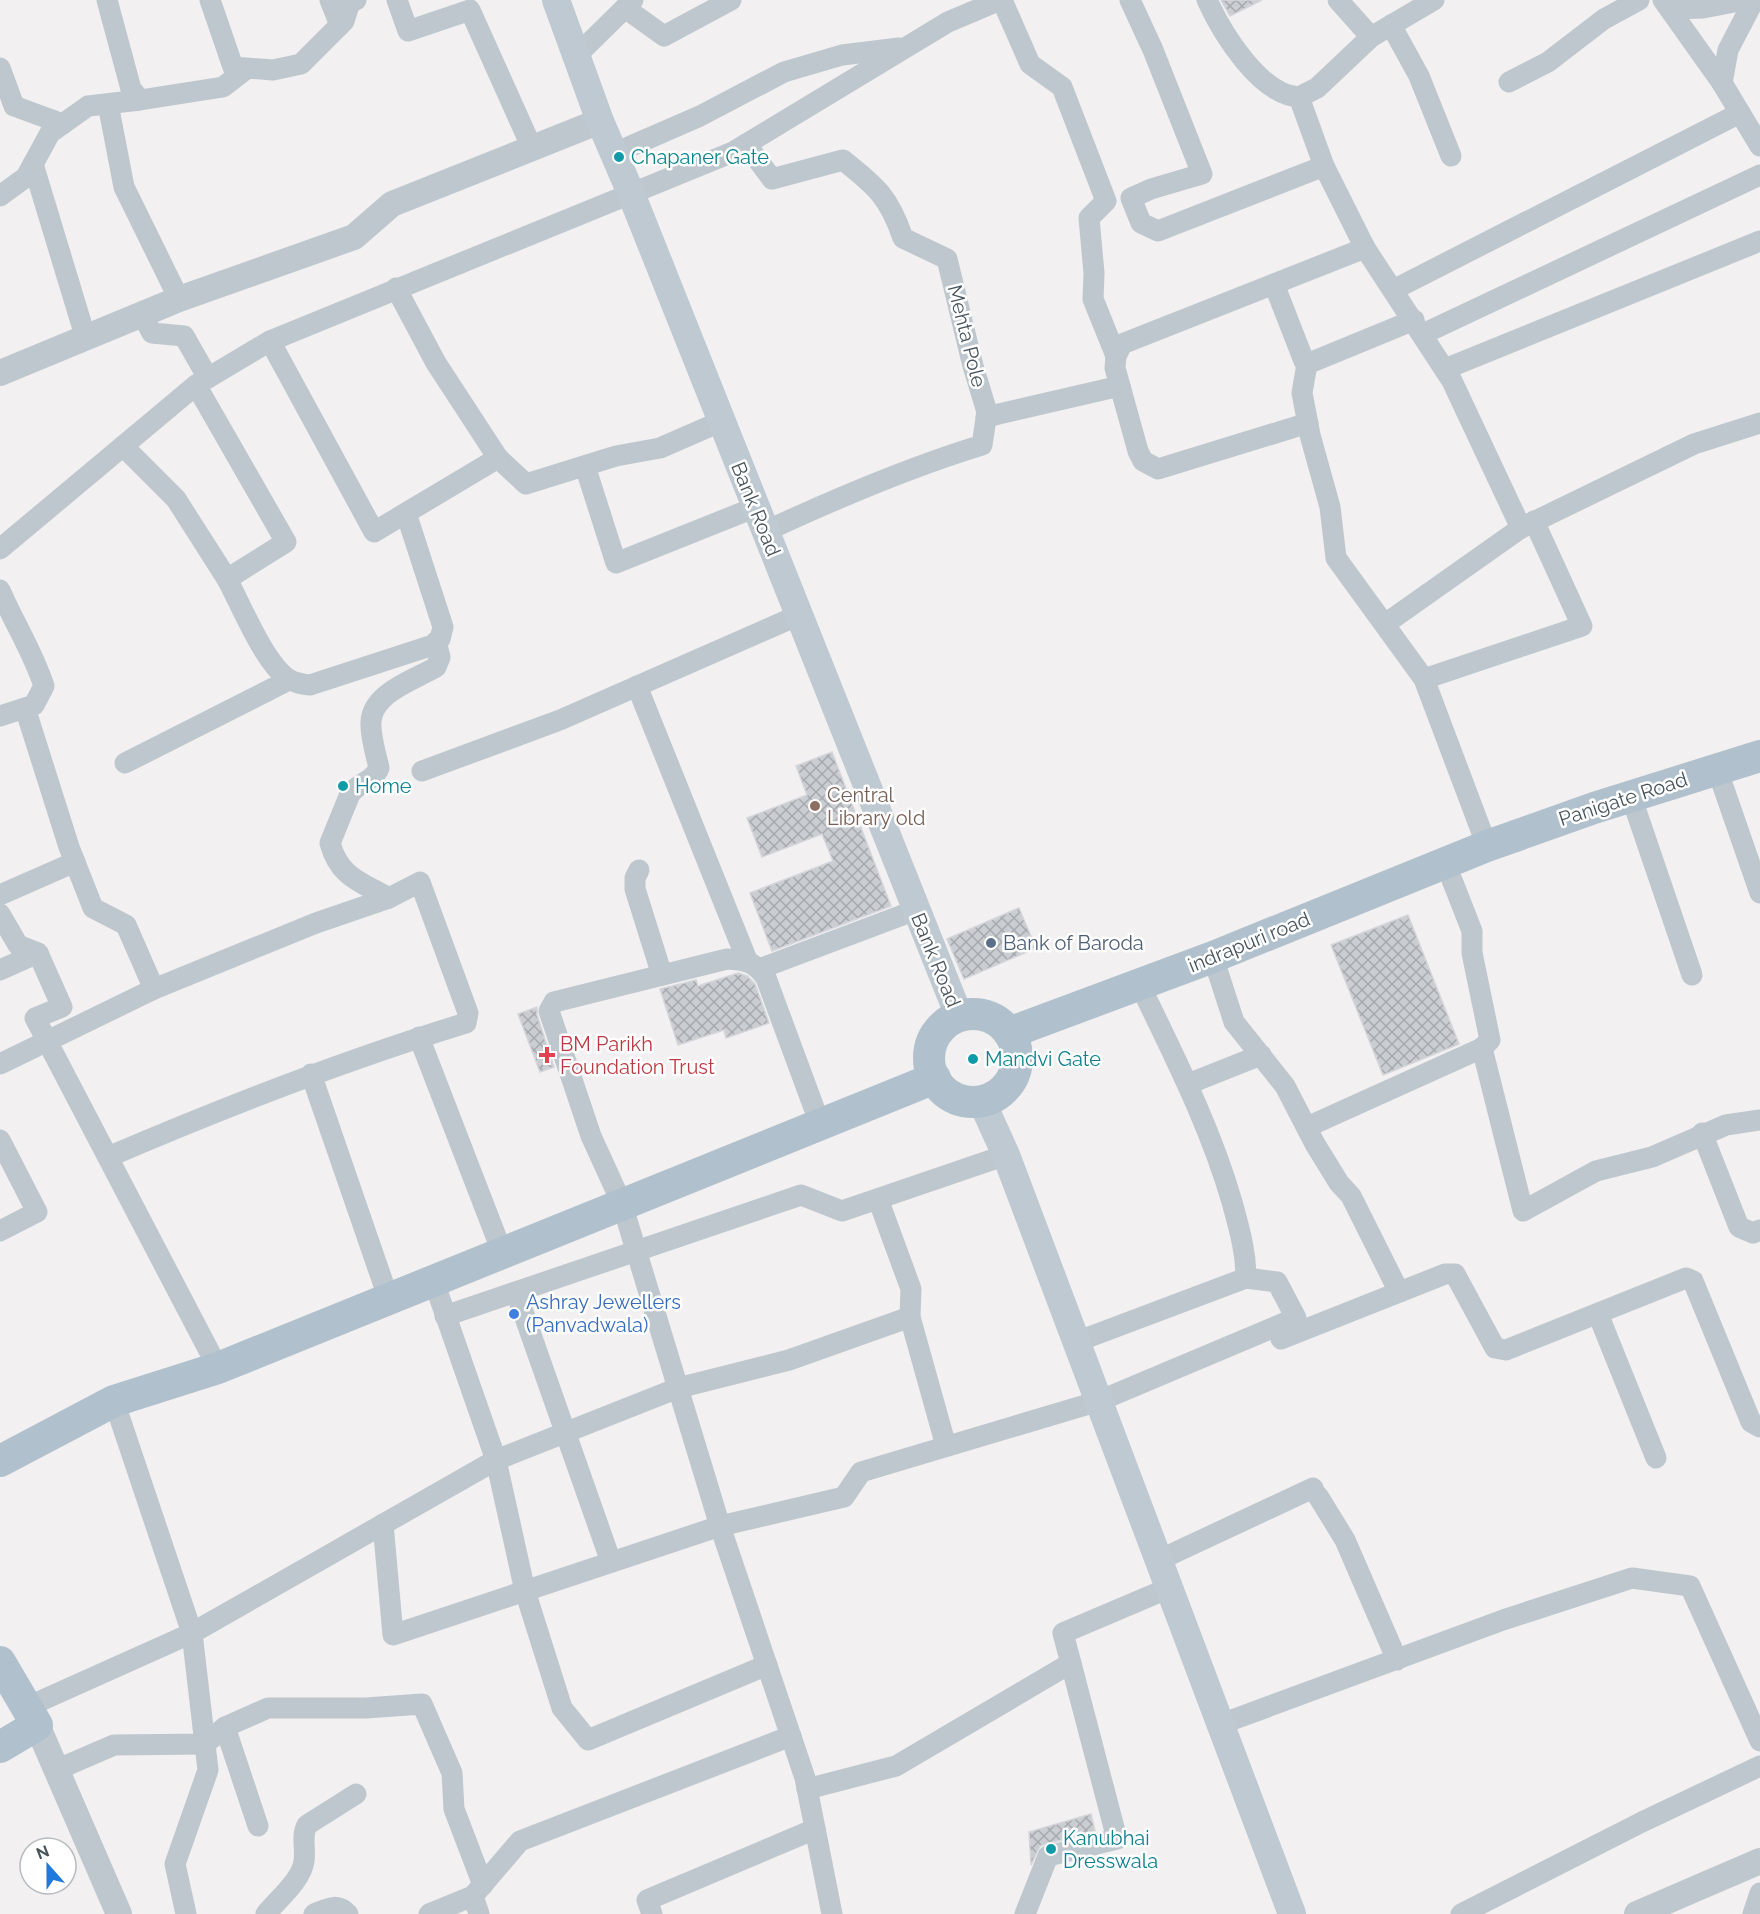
<svg xmlns="http://www.w3.org/2000/svg" width="1760" height="1914" font-family="Raleway,sans-serif">
  <defs>
    <pattern id="building-cross-hatch" width="8" height="8" patternUnits="userSpaceOnUse" patternTransform="scale(1.5)"><rect width="8" height="8" fill="#cacdd2"/><path d="M0 0l8 8M0 8l8-8" fill="none" stroke="#a6a9ae"/></pattern>
  </defs>
  <rect width="100%" height="100%" fill="#f2f0f0"/>
  <g fill="url(#building-cross-hatch)" stroke="#d4d6db" stroke-width="1.5">
    <path d="M1221 0H1262L1230 16Z"/>
    <path d="M832 752 891 906 772 951 750 893 833 861 822 834 762 857 747 818 807 795 796 766Z"/>
    <path d="M1019 908 1036 948 964 979 947 939Z"/>
    <path d="M1408 915 1459 1044 1383 1075 1331 945Z"/>
    <path d="M738 973 747 976 755 984 769 1023 726 1038 724 1030 678 1045 660 989 696 980 698 986Z"/>
    <path d="M537 1007V1015L554 1067 540 1072 518 1014Z"/>
    <path d="M1091 1814 1095 1831 1040 1846 1031 1865 1029 1832Z"/>
  </g>
  <g fill="none" stroke-linecap="round" stroke-linejoin="round">
    <g stroke="#bec7ce" stroke-width="21">
      <path d="M107 0 131 89 140 100 223 87 245 70"/>
      <path d="M210 0 233 67 273 70 301 64 344 21 350 2 356 0"/>
      <path d="M330 0 340 25"/>
      <path d="M397 0 408 31 470 10 532 148"/>
      <path d="M1002 0 1030 64 1062 87 1106 201 1089 218 1094 273 1093 299 1116 356"/>
      <path d="M1130 0 1153 50 1202 174 1151 189 1131 198 1141 223 1158 231 1324 166"/>
      <path d="M1207 0C1222 33 1260 95 1299 97L1317 88 1371 37 1434 0"/>
      <path d="M1338 0 1371 37"/>
      <path d="M1663 0 1722 83 1760 146"/>
      <path d="M625 8 664 36 731 0"/>
      <path d="M1670 9 1703 8 1745 0"/>
      <path d="M1391 25 1419 76 1451 156"/>
      <path d="M576 56 633 0"/>
      <path d="M0 68 14 106 63 124"/>
      <path d="M1509 82 1548 62 1604 19 1639 0"/>
      <path d="M1722 83 1728 50 1754 0"/>
      <path d="M1299 97 1324 166 1365 248 1452 381 1521 528 1694 444 1760 423"/>
      <path d="M108 104 124 187 179 299"/>
      <path d="M746 144 772 179 843 160C877 187 889 197 903 238L947 259 973 366 987 412 982 445C907 468 837 498 766 531"/>
      <path d="M615 153 700 116 784 72 842 55 899 48"/>
      <path d="M33 164 86 339"/>
      <path d="M0 196 26 177 50 133 88 106 140 100"/>
      <path d="M1274 284 1304 361 1307 364 1414 320"/>
      <path d="M396 288 436 363 498 458 526 484 616 456 660 448 722 421"/>
      <path d="M1393 290 1740 113"/>
      <path d="M142 315 152 333 184 336 208 378"/>
      <path d="M1423 334 1760 175"/>
      <path d="M270 341 374 532 498 458"/>
      <path d="M1307 364 1302 393 1310 435 1330 507 1336 558 1424 679 1487 846"/>
      <path d="M1445 369 1760 241"/>
      <path d="M986 417 1120 386"/>
      <path d="M1308 423 1158 469 1143 461 1138 451 1115 368 1116 356 1122 344 1365 248"/>
      <path d="M123 446 176 499 227 579 286 542 196 385"/>
      <path d="M585 466 616 563 756 507"/>
      <path d="M0 549 196 385 270 341 733 152 948 22 1000 0"/>
      <path d="M227 579C241 605 264 662 287 678 294 683 302 684 310 685L433 645 440 639 443 627 406 513"/>
      <path d="M0 590C14 623 33 652 44 686L34 705 0 716"/>
      <path d="M1385 624 1521 528"/>
      <path d="M1424 679 1582 626 1534 521"/>
      <path d="M637 686 747 960"/>
      <path d="M125 763 289 680"/>
      <path d="M1717 769 1760 893"/>
      <path d="M422 771 560 720 799 615"/>
      <path d="M1631 796 1692 975"/>
      <path d="M639 870 635 878V889L662 975"/>
      <path d="M1452 880 1472 931V953L1490 1040 1482 1048"/>
      <path d="M0 895 75 862"/>
      <path d="M389 898C361 882 339 877 330 843L350 794C358 783 374 781 379 768 376 754 370 736 371 722 372 693 414 680 436 667L440 657 436 642"/>
      <path d="M0 914 18 945 38 953 0 970"/>
      <path d="M38 953 62 1007 35 1018 218 1368"/>
      <path d="M1213 957 1234 1022 1285 1086 1315 1144 1339 1183 1351 1196 1399 1292"/>
      <path d="M759 969 916 910"/>
      <path d="M419 1037 502 1252"/>
      <path d="M0 1064 154 989 126 925 93 908 69 847 25 708"/>
      <path d="M311 1074 388 1297"/>
      <path d="M1188 1084 1261 1055"/>
      <path d="M820 1124 766 978C755 962 746 960 727 959L554 1002 549 1011 591 1136 622 1204 720 1526 805 1778 832 1914"/>
      <path d="M1307 1127 1482 1048 1523 1211 1596 1171 1652 1157 1726 1125 1760 1120"/>
      <path d="M1702 1133 1739 1227 1753 1233 1760 1230"/>
      <path d="M0 1140 37 1212 0 1231"/>
      <path d="M108 1157C227 1106 342 1061 466 1023L468 1013 420 882 389 898 316 923 154 989"/>
      <path d="M878 1199 911 1289 910 1317 946 1446"/>
      <path d="M433 1279 496 1460 525 1591 562 1708 588 1740 767 1665"/>
      <path d="M516 1292 611 1562"/>
      <path d="M1598 1314 1656 1458"/>
      <path d="M445 1316 801 1195 842 1211 1006 1155"/>
      <path d="M1281 1339 1445 1274H1455L1495 1348 1506 1350 1686 1278 1693 1281 1751 1422 1760 1427"/>
      <path d="M1076 1342 1246 1278C1246 1251 1239 1228 1232 1202 1210 1126 1174 1056 1140 985"/>
      <path d="M114 1401 192 1633 208 1770 175 1864 186 1914"/>
      <path d="M1318 1496 1345 1540 1397 1660"/>
      <path d="M383 1524 393 1635 720 1526 844 1497 861 1472 1099 1401 1296 1318 1277 1282 1246 1278"/>
      <path d="M1159 1560 1313 1488"/>
      <path d="M27 1707 192 1633 496 1460 678 1388 789 1360 910 1317"/>
      <path d="M1221 1724 1503 1620 1632 1578 1690 1586 1760 1741"/>
      <path d="M225 1727 258 1826"/>
      <path d="M56 1770 114 1745 205 1744 225 1727 268 1708H366L422 1704 452 1773 454 1809 483 1885"/>
      <path d="M807 1789 896 1766 1071 1663"/>
      <path d="M473 1896 479 1914"/>
      <path d="M266 1914C277 1900 302 1880 304 1861 306 1849 301 1836 307 1825L356 1794"/>
      <path d="M314 1914C327 1909 337 1902 348 1914"/>
      <path d="M429 1914 473 1896 520 1841 791 1736"/>
      <path d="M652 1914 647 1900 815 1829"/>
      <path d="M1025 1914 1048 1856 1117 1839 1063 1633 1169 1588"/>
      <path d="M1461 1914 1642 1822 1760 1766"/>
      <path d="M1753 1914 1760 1893"/>
    </g>
    <g stroke="#bec7ce" stroke-width="26">
      <path d="M0 373 179 299 354 237 392 204 600 121"/>
      <path d="M37 1725 119 1914"/>
      <path d="M1637 1914 1760 1861"/>
    </g>
    <g stroke="#bec9d2" stroke-width="28">
      <path d="M556 0 600 121 630 191 959 1016"/>
      <path d="M982 1102 1006 1155 1292 1914"/>
    </g>
    <g stroke="#b0c0cd" stroke-width="32">
      <circle cx="973" cy="1058" r="44"/>
      <path d="M1009 1033 1213 957 1487 846 1594 808 1760 756"/>
      <path d="M0 1461 114 1401 218 1368 935 1078"/>
      <path d="M0 1662 37 1725 0 1747"/>
    </g>
  </g>
  <g fill="#0f9aa8" stroke="#fff" stroke-width="2">
    <circle cx="619" cy="157" r="6"/>
    <circle cx="343" cy="786" r="6"/>
    <circle cx="973" cy="1059" r="6"/>
    <circle cx="1051" cy="1849" r="6"/>
  </g>
  <circle fill="#8d6e63" stroke="#fff" stroke-width="2" cx="815" cy="806" r="6"/>
  <circle fill="#5c6f8a" stroke="#fff" stroke-width="2" cx="991" cy="943" r="6"/>
  <path fill="#e0444e" stroke="#fff" stroke-width="2" d="M544 1046h6v6h6v6h-6v6h-6v-6h-6v-6h6z"/>
  <circle fill="#3f7fe0" stroke="#fff" stroke-width="2" cx="514" cy="1314" r="6"/>
  <g text-anchor="middle" stroke-width="5" stroke-linejoin="round" paint-order="stroke">
    <g font-size="20" fill="#0d838f" stroke="#fff" text-anchor="start">
      <text x="631" y="164">Chapaner Gate</text>
      <text x="355" y="793">Home</text>
      <text x="985" y="1066">Mandvi Gate</text>
      <text x="1063" y="1845">Kanubhai<tspan x="1063" dy="23">Dresswala</tspan></text>
    </g>
    <g font-size="20" fill="#48545c" stroke="#fff">
      <text transform="translate(967 336) rotate(76)" y="7">Mehta Pole</text>
      <text transform="translate(756 509) rotate(68)" y="7">Bank Road</text>
      <text transform="translate(1623 799) rotate(-18)" y="7">Panigate Road</text>
      <text transform="translate(1249 942) rotate(-22)" y="7">indrapuri road</text>
      <text transform="translate(936 960) rotate(68)" y="7">Bank Road</text>
    </g>
    <g font-size="20" fill="#785e54" stroke="#fff" text-anchor="start">
      <text x="827" y="802">Central<tspan x="827" dy="23">Library old</tspan></text>
    </g>
    <g font-size="20" fill="#4e5e75" stroke="#fff" text-anchor="start">
      <text x="1003" y="950">Bank of Baroda</text>
    </g>
    <g font-size="20" fill="#be3a42" stroke="#fff" text-anchor="start">
      <text x="560" y="1051">BM Parikh<tspan x="560" dy="23">Foundation Trust</tspan></text>
    </g>
    <g font-size="20" fill="#366cbe" stroke="#fff" text-anchor="start">
      <text x="526" y="1309">Ashray Jewellers<tspan x="526" dy="23">(Panvadwala)</tspan></text>
    </g>
  </g>
  <g transform="translate(48 1866) rotate(339)"><circle r="28" fill="#ffffff" stroke="#b6bbbe" stroke-width="1.5"/>
  <path d="M0-4.5L10 22L0 15L-10 22Z" fill="#2079dc"/>
  <text y="-9" font-size="16" font-weight="bold" text-anchor="middle" fill="#48545c">N</text>
  </g>
</svg>
